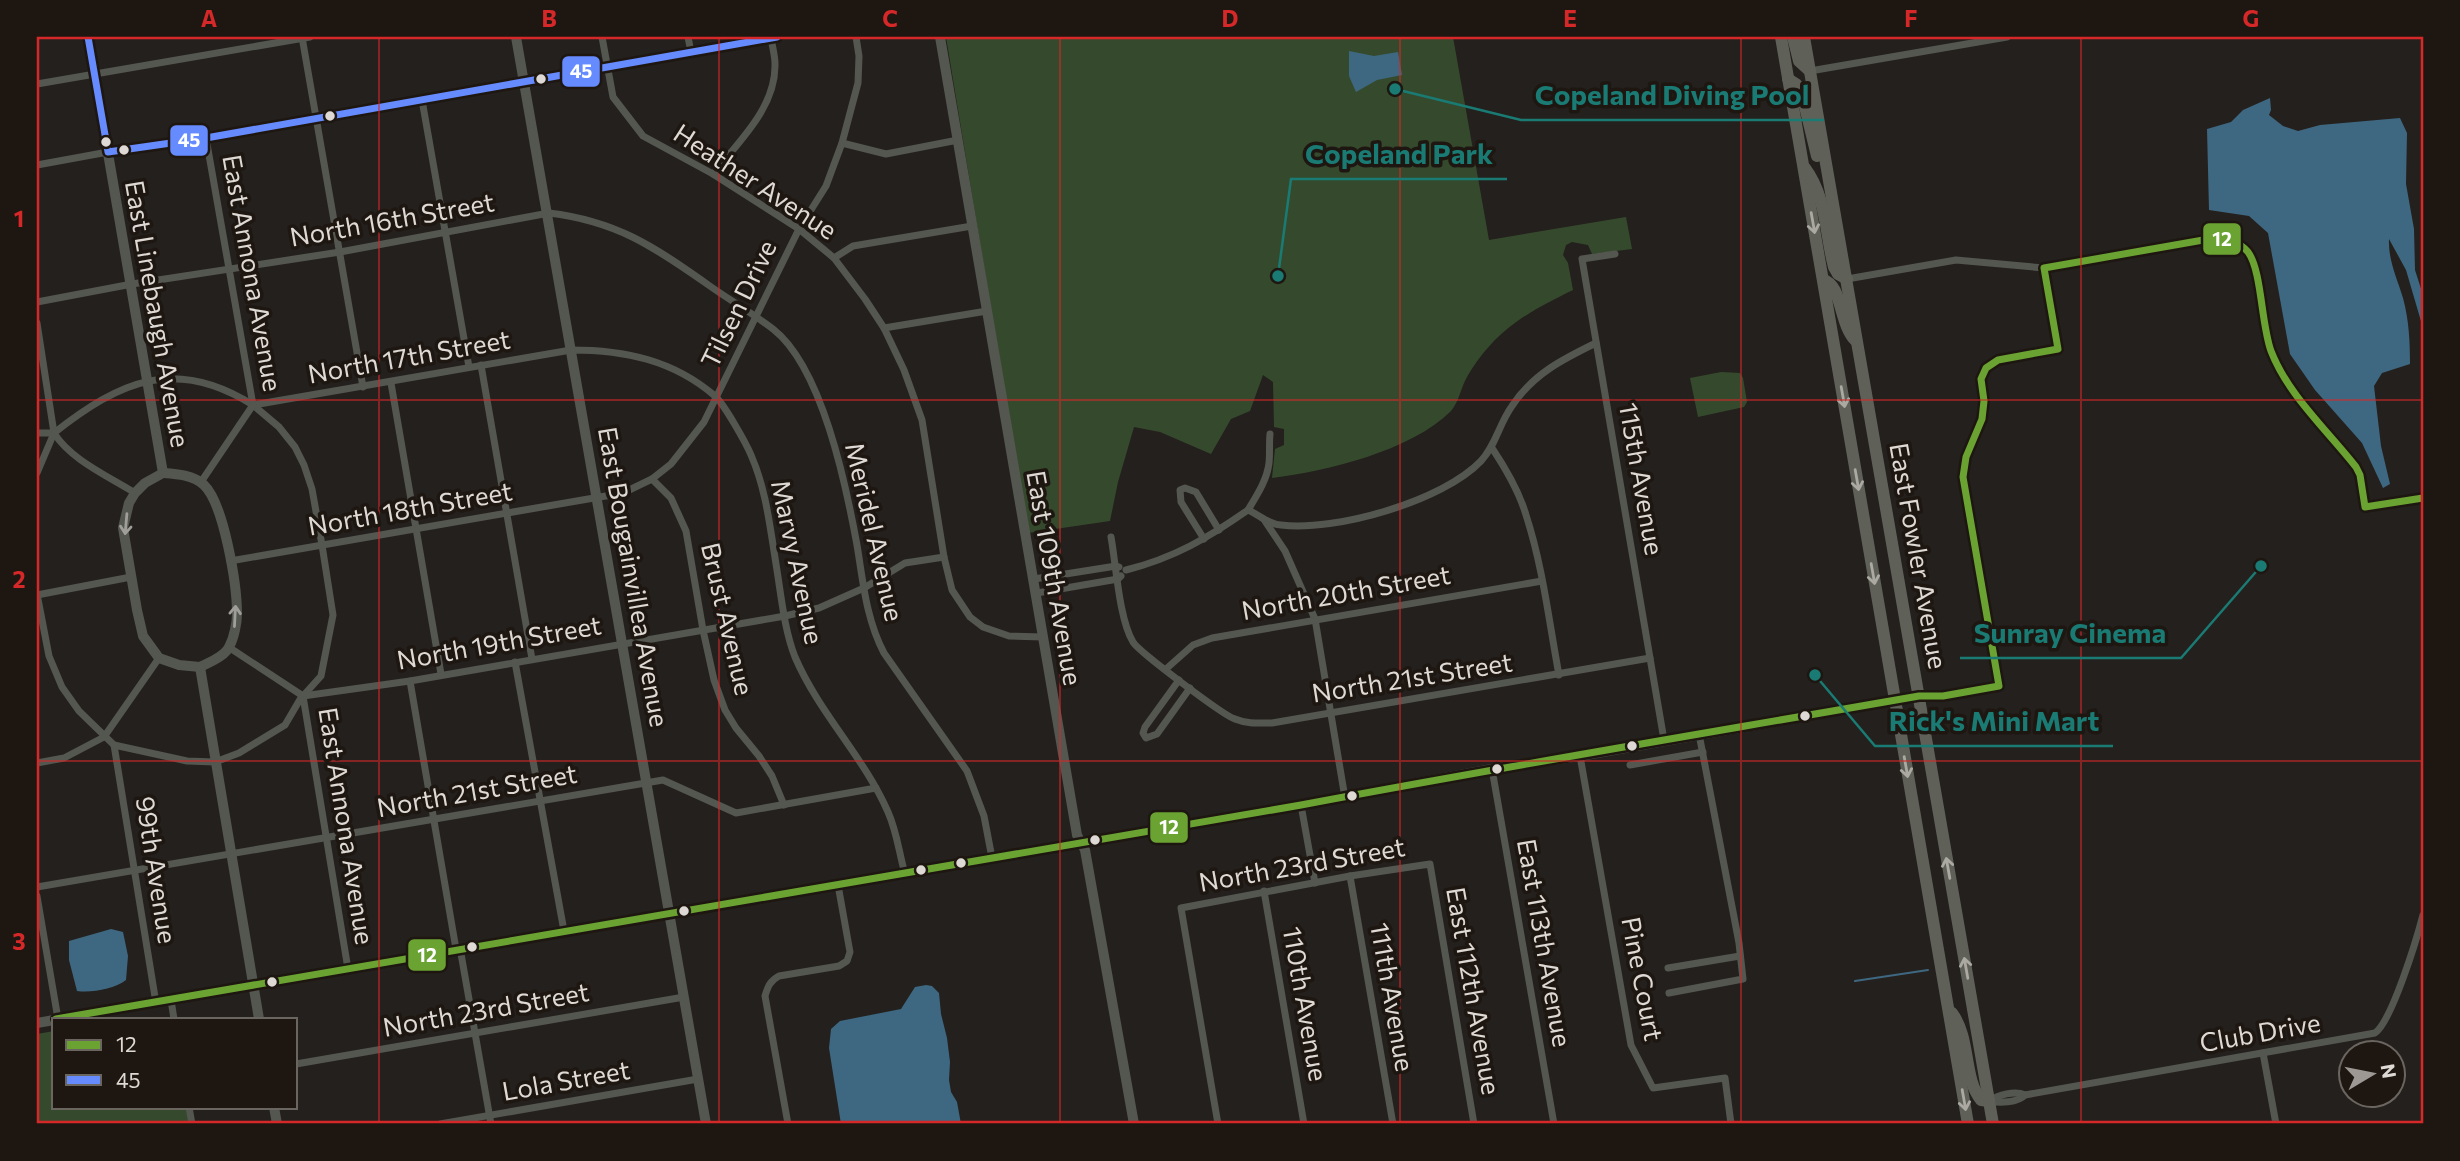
<svg xmlns="http://www.w3.org/2000/svg" width="2460" height="1161" font-family="Commissioner,sans-serif">
  <rect width="100%" height="100%" fill="#24201d"/>
  <g fill="#354a2d">
    <path d="M946 37H1453L1489 240 1626 217 1632 249 1592 254 1588 245 1572 242 1566 245 1563 255 1568 263 1573 290C1526 313 1495 330 1467 377 1461 387 1459 402 1451 411 1411 451 1327 471 1272 478L1275 449 1284 445V429L1274 427 1273 382 1263 375 1250 411 1231 419 1211 454 1160 432 1134 427 1118 482 1110 521 1028 533Z"/>
    <path d="M1721 372 1740 373 1743 378 1747 402 1744 407 1698 417 1690 378Z"/>
    <path d="M54 1031V1107H187L190 1124H37V1034Z"/>
  </g>
  <g fill="#3e6881">
    <path d="M1349 51 1374 56 1398 52 1402 75 1377 80 1356 92 1349 76Z"/>
    <path d="M2270 98 2271 110 2269 115 2283 126 2298 131 2320 125 2400 118 2407 133 2406 184 2414 229 2415 270 2423 295V328L2406 270 2389 239C2388 260 2397 278 2403 298 2409 320 2410 342 2410 364L2382 373 2374 386 2381 446 2390 484 2383 488 2362 443 2315 390 2290 354 2268 233 2249 216 2209 210 2207 129 2231 122 2243 110Z"/>
    <path d="M111 929 123 932 128 956 126 980C114 989 92 993 77 991L69 960V941Z"/>
    <path d="M926 985 932 986 939 993 941 1014 947 1038 950 1062 949 1080 951 1092 957 1102 961 1124H841L829 1048 831 1029 840 1021 901 1009 915 987Z"/>
  </g>
  <g fill="none" stroke-linecap="round" stroke-linejoin="round">
    <path stroke="#3e6881" stroke-width="2" d="M1855 981 1928 970"/>
    <g stroke="#545650" stroke-width="7">
      <path d="M302 37 363 387"/>
      <path d="M602 37 613 97 643 136 713 174 799 229 834 258 865 299 884 328 904 370 922 420 944 557 952 590 970 617 983 627 1009 636 1043 637"/>
      <path d="M688 37 691 52"/>
      <path d="M1810 71 2007 37"/>
      <path d="M37 84 310 37"/>
      <path d="M422 100 469 367"/>
      <path d="M206 138 253 405 279 427 295 447 304 465 312 489 322 545 333 615 321 676 303 696 348 969"/>
      <path d="M842 143 886 154 958 140"/>
      <path d="M37 165 108 152"/>
      <path d="M713 174C738 142 776 108 775 64 775 55 772 46 771 37"/>
      <path d="M1615 254 1582 259 1664 740"/>
      <path d="M834 258 853 246 972 226"/>
      <path d="M1847 279 1956 260 2044 268 2209 239C2229 237 2245 242 2253 261 2260 291 2260 323 2271 352 2286 391 2330 433 2356 467L2360 475 2365 507 2423 498"/>
      <path d="M37 302 132 284 340 252 549 213C616 221 653 246 707 284 728 299 752 313 773 329 822 367 846 485 857 545 863 581 866 619 884 653L967 771 984 816 992 858"/>
      <path d="M37 323 54 433 37 473"/>
      <path d="M884 328 987 311"/>
      <path d="M481 365 532 659"/>
      <path d="M391 383 441 674"/>
      <path d="M37 433H54"/>
      <path d="M54 433C120 381 175 356 253 405L571 350C625 350 673 360 715 396 724 404 746 443 751 455 766 489 770 527 776 564 781 594 784 629 795 657 819 713 864 757 888 812 897 832 899 853 905 874"/>
      <path d="M54 433C71 460 108 476 135 493"/>
      <path d="M1492 448C1506 469 1519 491 1526 515 1543 567 1549 622 1559 675"/>
      <path d="M652 479 671 498 686 531 703 630 714 680 725 710 736 728 759 756 772 776 784 805"/>
      <path d="M201 482 253 405"/>
      <path d="M1248 510C1257 495 1267 480 1269 463 1270 453 1269 443 1270 434"/>
      <path d="M1265 521 1285 551 1315 619 1345 798"/>
      <path d="M1111 537C1116 564 1119 619 1133 642 1138 651 1224 716 1235 719 1247 724 1259 723 1272 723L1650 658"/>
      <path d="M1204 539 1181 502 1180 490 1185 488 1196 492 1219 530"/>
      <path d="M230 561 623 493 652 479 671 464 704 422 799 229 826 186 842 143 858 83 859 56 856 37"/>
      <path d="M1126 570C1174 558 1208 538 1248 510 1260 515 1267 524 1281 525 1335 532 1443 501 1481 461 1496 445 1499 424 1512 406 1533 374 1563 359 1596 343"/>
      <path d="M1034 579 1116 566 1119 567"/>
      <path d="M1037 593 1118 579 1121 576"/>
      <path d="M37 594 49 656 62 687 79 711 114 745 187 761 215 762 239 753 285 725 302 696"/>
      <path d="M37 595 131 577"/>
      <path d="M230 648 303 696 410 681 785 616 819 608 864 588 905 563 944 557"/>
      <path d="M515 662 564 931"/>
      <path d="M1166 669 1193 645 1212 638 1542 581"/>
      <path d="M1179 680 1145 727 1143 733 1146 738 1157 734 1190 688"/>
      <path d="M410 681 456 949"/>
      <path d="M114 745 156 1003"/>
      <path d="M1580 756 1631 1045 1653 1088 1725 1078 1731 1124"/>
      <path d="M37 763 64 758 104 737 159 658"/>
      <path d="M1630 765 1703 752"/>
      <path d="M1492 769 1554 1124"/>
      <path d="M1301 805 1315 883"/>
      <path d="M1350 876 1393 1124"/>
      <path d="M37 887 663 780 736 813 876 788"/>
      <path d="M1264 891 1304 1124"/>
      <path d="M37 896 58 1019"/>
      <path d="M460 948 491 1124"/>
      <path d="M1668 968 1740 956"/>
      <path d="M1669 993 1743 979 1739 943 1699 734"/>
      <path d="M171 1000 174 1019"/>
      <path d="M2263 1053 2276 1124"/>
      <path d="M296 1064 684 997"/>
      <path d="M1989 1101C1999 1103 2018 1103 2025 1095L2375 1033C2392 1021 2417 938 2423 915"/>
      <path d="M1989 1101C1998 1095 2015 1090 2025 1095"/>
      <path d="M189 1107 192 1124"/>
      <path d="M440 1124 698 1079"/>
      <path d="M788 1124 765 996C768 986 770 981 779 976L839 966 847 961 850 952 838 885"/>
      <path d="M1218 1124 1181 908 1350 876 1430 864 1474 1124"/>
    </g>
    <g stroke="#545650" stroke-width="10">
      <path d="M88 37 163 473"/>
      <path d="M516 37 706 1124"/>
      <path d="M940 37 1077 835 1085 850 1134 1124"/>
      <path d="M108 152 206 138 777 37"/>
      <path d="M163 473 145 483 135 493 129 503 123 528 137 610 143 636 159 658 179 665 200 667"/>
      <path d="M163 473C177 474 193 475 204 485 224 504 237 585 237 614 237 623 234 637 230 645 226 656 210 662 200 667"/>
      <path d="M200 667 259 1019"/>
      <path d="M56 1019 1301 805 1492 769 1580 756 1919 696"/>
      <path d="M37 1023 54 1020"/>
      <path d="M274 1107 277 1124"/>
    </g>
    <g stroke="#5f6158" stroke-width="12">
      <path d="M1781 37 1968 1124"/>
      <path d="M1793 37 1799 61 1810 71"/>
      <path d="M1804 37 1993 1124"/>
      <path d="M1788 79 1796 84 1801 90 1817 156"/>
      <path d="M1805 168C1827 198 1825 233 1834 267L1838 274 1847 279"/>
      <path d="M1823 280C1842 284 1839 323 1855 340"/>
      <path d="M1952 1013C1971 1039 1963 1078 1981 1100L1989 1101"/>
    </g>
    <defs>
      <path id="bus-1" d="M56 1019 1301 805C1507 766 1713 732 1919 696H1943L1999 686 1963 477 1966 457 1982 419 1984 401 1981 379 1986 368 1998 360 2058 349 2044 268 2209 239C2224 238 2238 240 2248 252 2262 271 2261 324 2271 351 2288 395 2327 430 2356 467L2360 475 2365 507 2423 498"/>
      <path id="bus-2" d="M88 37 108 152 206 138 777 37"/>
    </defs>
    <use href="#bus-1" stroke="#1e1711" stroke-width="12"/>
    <use href="#bus-2" stroke="#1e1711" stroke-width="12"/>
    <use href="#bus-1" stroke="#6ba333" stroke-width="7"/>
    <use href="#bus-2" stroke="#658bff" stroke-width="7"/>
  </g>
  <defs><path id="oneway-shaft" d="M-6 0H5M1.5-3L5.5 0L1.5 3" fill="none" stroke-width="1.6" stroke-linecap="round" stroke-linejoin="round" transform="scale(1.75)"/></defs>
  <g stroke="#aba9a2">
    <use href="#oneway-shaft" transform="translate(1813 223) rotate(80)"/>
    <use href="#oneway-shaft" transform="translate(1843 397) rotate(80)"/>
    <use href="#oneway-shaft" transform="translate(1857 480) rotate(80)"/>
    <use href="#oneway-shaft" transform="translate(1873 574) rotate(80)"/>
    <use href="#oneway-shaft" transform="translate(1906 767) rotate(80)"/>
    <use href="#oneway-shaft" transform="translate(1948 868) rotate(-100)"/>
    <use href="#oneway-shaft" transform="translate(1966 968) rotate(-100)"/>
    <use href="#oneway-shaft" transform="translate(1964 1100) rotate(80)"/>
  </g>
  <g stroke="#a09e99">
    <use href="#oneway-shaft" transform="translate(126 524) rotate(95)"/>
    <use href="#oneway-shaft" transform="translate(235 616) rotate(-87)"/>
  </g>
  <path fill="none" stroke="#d62828" stroke-width="2" stroke-opacity="0.55" d="M379 37V1124M719 37V1124M1060 37V1124M1400 37V1124M1741 37V1124M2081 37V1124M37 400H2423M37 761H2423"/>
  <g fill="#ded9d4" stroke="#1e1711" stroke-width="2.5">
    <circle cx="541" cy="79" r="6"/>
    <circle cx="330" cy="116" r="6"/>
    <circle cx="106" cy="142" r="6"/>
    <circle cx="124" cy="150" r="6"/>
    <circle cx="1805" cy="716" r="6"/>
    <circle cx="1632" cy="746" r="6"/>
    <circle cx="1497" cy="769" r="6"/>
    <circle cx="1352" cy="796" r="6"/>
    <circle cx="1095" cy="840" r="6"/>
    <circle cx="961" cy="863" r="6"/>
    <circle cx="921" cy="870" r="6"/>
    <circle cx="684" cy="911" r="6"/>
    <circle cx="472" cy="947" r="6"/>
    <circle cx="272" cy="982" r="6"/>
  </g>
  <g text-anchor="middle" stroke-width="7" stroke-linejoin="round" paint-order="stroke">
    <g font-size="26" fill="#ded9d4" stroke="#1e1711">
      <text transform="translate(755 182) rotate(33)" y="9">Heather Avenue</text>
      <text transform="translate(392 220) rotate(-10)" y="9">North 16th Street</text>
      <text transform="translate(252 273) rotate(80)" y="9">East Annona Avenue</text>
      <text transform="translate(739 304) rotate(-64)" y="9">Tilsen Drive</text>
      <text transform="translate(157 314) rotate(80)" y="9">East Linebaugh Avenue</text>
      <text transform="translate(409 357) rotate(-10)" y="9">North 17th Street</text>
      <text transform="translate(1641 479) rotate(80)" y="9">115th Avenue</text>
      <text transform="translate(410 509) rotate(-10)" y="9">North 18th Street</text>
      <text transform="translate(874 532) rotate(77)" y="9">Meridel Avenue</text>
      <text transform="translate(1918 556) rotate(80)" y="9">East Fowler Avenue</text>
      <text transform="translate(797 562) rotate(78)" y="9">Marvy Avenue</text>
      <text transform="translate(633 577) rotate(80)" y="9">East Bougainvillea Avenue</text>
      <text transform="translate(1054 578) rotate(80)" y="9">East 109th Avenue</text>
      <text transform="translate(1346 593) rotate(-10)" y="9">North 20th Street</text>
      <text transform="translate(727 619) rotate(77)" y="9">Brust Avenue</text>
      <text transform="translate(499 643) rotate(-10)" y="9">North 19th Street</text>
      <text transform="translate(1412 678) rotate(-9)" y="9">North 21st Street</text>
      <text transform="translate(477 791) rotate(-10)" y="9">North 21st Street</text>
      <text transform="translate(346 826) rotate(81)" y="9">East Annona Avenue</text>
      <text transform="translate(1302 865) rotate(-10)" y="9">North 23rd Street</text>
      <text transform="translate(156 870) rotate(81)" y="9">99th Avenue</text>
      <text transform="translate(1544 943) rotate(80)" y="9">East 113th Avenue</text>
      <text transform="translate(1642 979) rotate(79)" y="9">Pine Court</text>
      <text transform="translate(1473 991) rotate(80)" y="9">East 112th Avenue</text>
      <text transform="translate(1392 997) rotate(80)" y="9">111th Avenue</text>
      <text transform="translate(1305 1004) rotate(80)" y="9">110th Avenue</text>
      <text transform="translate(486 1010) rotate(-10)" y="9">North 23rd Street</text>
      <text transform="translate(2260 1033) rotate(-10)" y="9">Club Drive</text>
      <text transform="translate(566 1081) rotate(-10)" y="9">Lola Street</text>
    </g>
  </g>
  <path fill="none" stroke="#197b73" stroke-width="2.5" d="M1395 89L1521 120H1824M1278 276L1291 179H1507M2261 566L2181 658H1960M1815 675L1875 746H2113"/>
  <g fill="#197b73" stroke="#1e1711" stroke-width="2.5">
    <circle cx="1395" cy="89" r="7"/>
    <circle cx="1278" cy="276" r="7"/>
    <circle cx="2261" cy="566" r="7"/>
    <circle cx="1815" cy="675" r="7"/>
  </g>
  <g font-size="28" text-anchor="middle" font-weight="bold" fill="#197b73" stroke="#1e1711" stroke-width="7" stroke-linejoin="round" paint-order="stroke">
    <text x="1672" y="105">Copeland Diving Pool</text>
    <text x="1399" y="164">Copeland Park</text>
    <text x="2070" y="643">Sunray Cinema</text>
    <text x="1994" y="731">Rick's Mini Mart</text>
  </g>
  <g stroke="#1e1711" stroke-width="2.5">
    <rect x="561" y="55" width="40" height="33" rx="7" fill="#658bff"/>
    <rect x="169" y="124" width="40" height="33" rx="7" fill="#658bff"/>
    <rect x="2202" y="222" width="40" height="34" rx="7" fill="#6ba333"/>
    <rect x="1149" y="811" width="40" height="33" rx="7" fill="#6ba333"/>
    <rect x="407" y="938" width="40" height="34" rx="7" fill="#6ba333"/>
  </g>
  <g font-size="19" text-anchor="middle" font-weight="bold" fill="#fff">
    <text x="581" y="78">45</text>
    <text x="189" y="147">45</text>
    <text x="2222" y="246">12</text>
    <text x="1169" y="834">12</text>
    <text x="427" y="962">12</text>
  </g>
  <rect width="2460" height="1161" fill="none" stroke="#1e1711" stroke-width="77"/>
  <rect x="52" y="1018" width="245" height="91" fill="#1e1711" stroke="#6b655f" stroke-width="2"/>
  <rect x="66" y="1040" width="35" height="10" fill="#6ba333" stroke="#6b655f" stroke-width="2"/>
  <text x="116" y="1052" font-size="21" fill="#ded9d4">12</text>
  <rect x="66" y="1075" width="35" height="10" fill="#658bff" stroke="#6b655f" stroke-width="2"/>
  <text x="116" y="1088" font-size="21" fill="#ded9d4">45</text>
  <g transform="translate(2372 1074) rotate(80)"><circle r="33" fill="#1e1711" stroke="#6b655f" stroke-width="2"/>
  <path d="M0-5L12 26L0 18L-12 26Z" fill="#9d9894"/>
  <text y="-10" font-size="19" font-weight="bold" text-anchor="middle" fill="#ded9d4">N</text>
  </g>
  <rect x="38" y="38" width="2384" height="1084" fill="none" stroke="#d62828" stroke-width="2.5"/>
  <g font-size="23" text-anchor="middle" font-weight="bold" fill="#d62828">
    <text x="209" y="27">A</text>
    <text x="549" y="27">B</text>
    <text x="890" y="27">C</text>
    <text x="1230" y="27">D</text>
    <text x="1570" y="27">E</text>
    <text x="1911" y="27">F</text>
    <text x="2251" y="27">G</text>
    <text x="19" y="227">1</text>
    <text x="19" y="588">2</text>
    <text x="19" y="950">3</text>
  </g>
</svg>
